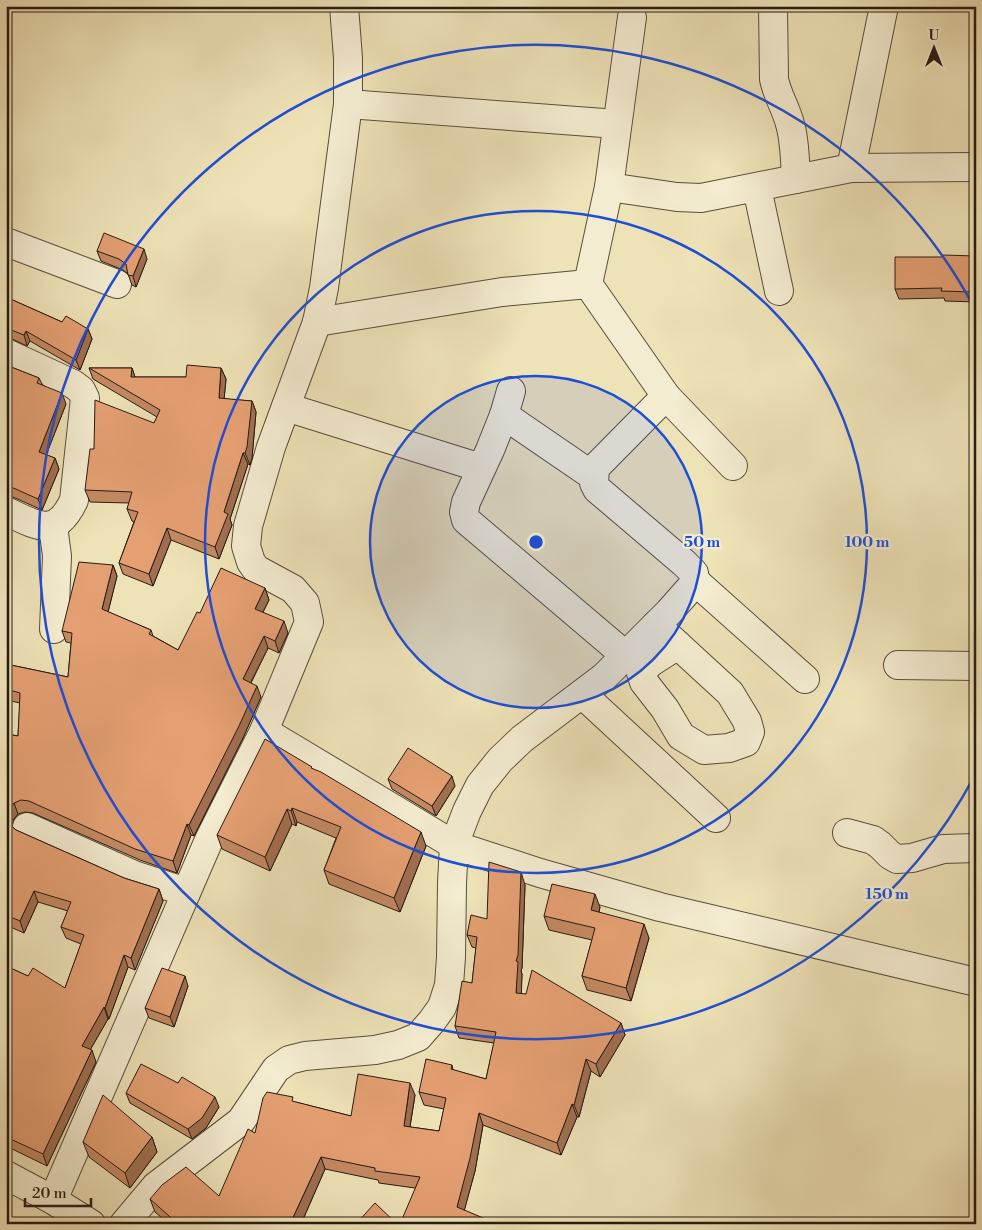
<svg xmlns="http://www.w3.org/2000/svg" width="982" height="1230" font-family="'Libre Bodoni',serif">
  <rect width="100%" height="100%" fill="#eee2b7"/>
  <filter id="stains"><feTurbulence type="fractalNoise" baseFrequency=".004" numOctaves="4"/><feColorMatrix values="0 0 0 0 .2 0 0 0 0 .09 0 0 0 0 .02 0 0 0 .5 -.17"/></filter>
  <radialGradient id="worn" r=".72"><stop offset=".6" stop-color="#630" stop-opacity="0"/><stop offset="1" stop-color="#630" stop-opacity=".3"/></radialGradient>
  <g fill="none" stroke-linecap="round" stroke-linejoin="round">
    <defs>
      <g id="minor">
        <path d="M773 6 774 79C777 95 786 108 790 124 795 141 795 161 796 179"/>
        <path d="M348 104 617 124"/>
        <path d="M851 168 884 6"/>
        <path d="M609 187 677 197 701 198 851 168 976 167"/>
        <path d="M757 188 779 291"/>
        <path d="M6 242 117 284"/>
        <path d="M588 284 666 396 733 466"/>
        <path d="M317 322 502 292 588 284 609 187 632 17"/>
        <path d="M6 353 73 384 81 390 85 398 74 500C56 539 37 526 6 511"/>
        <path d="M511 391 504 415 490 450 466 502 464 512 466 520 625 655"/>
        <path d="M286 407 481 468"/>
        <path d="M504 415 593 476"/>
        <path d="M53 526 57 556 54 629"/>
        <path d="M695 581 805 679"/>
        <path d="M656 625 730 693 747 721 750 732 746 742 729 748 704 750 681 736 665 709 644 682 641 673 650 663 678 645"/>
        <path d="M898 665 976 666"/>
        <path d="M582 694 716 818"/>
        <path d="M264 731 454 845 540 873 660 907 976 982"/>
        <path d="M27 827 134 875 186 892"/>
        <path d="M847 833 873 840 880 845 890 855 897 859 912 858 943 849 976 848"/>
        <path d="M6 1175 53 1200 91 1224"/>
        <path d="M53 1200 209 840 264 731 309 622 305 603 293 589 256 569 251 562 246 546 248 526 271 447 317 322 324 288 348 104V58L344 6"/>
        <path d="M124 1224 156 1186 241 1121 276 1069 289 1060 305 1056 375 1050 398 1045 418 1037 432 1021 442 1007 449 985 451 957 452 883 454 845 467 811 480 785 500 760 522 739 604 677 669 612 692 586 695 581 694 573 684 563 597 489 594 483 595 468 666 396"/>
      </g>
    </defs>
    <use href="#minor" stroke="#594d3c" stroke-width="30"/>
    <use href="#minor" stroke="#f4ecd0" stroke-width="28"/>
  </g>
  <g fill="#c48962" stroke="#271b13">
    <path d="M97 251 147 259 136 287 132 285 128 274 123 270 101 261Z"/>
    <path d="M976 256V302L945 301 944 298 899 299 895 289Z"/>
    <path d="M6 297 62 322 88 329 92 339 80 370 30 341 27 346 12 339 6 338Z"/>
    <path d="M6 365 39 378 42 384 66 404 46 455 55 458 59 469 42 510 13 497 6 496Z"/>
    <path d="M89 368H132L135 377H186L221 368 226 379 224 399 252 401 256 412 252 458 250 465 248 464 230 519 232 525 219 559 171 540 153 586 123 574 119 563 134 522 132 521 127 509 129 503 90 502 85 490 154 423 157 417 93 379Z"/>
    <path d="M113 565 117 576 108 612 151 630 153 636 178 650 200 613 265 588 269 600 263 612 288 633 279 653 268 648 251 683 261 697 243 738 194 836 191 835 177 873 140 860 33 813 25 812 18 814 13 820 12 826 16 830 124 878 159 889 163 901 135 970 128 967 109 1019H108L90 1050 96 1062 47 1166 6 1146V966L28 976 65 988 81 944 66 938 61 927 68 911 38 902 24 933 6 925V734L18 736 20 703 6 700V664L68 677 71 643 66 642 62 631Z"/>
    <path d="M313 769 426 846 400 912 329 884 324 870 336 838 297 822 296 826 292 824 270 871 222 849 217 835Z"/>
    <path d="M388 779 455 786 436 816 392 789Z"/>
    <path d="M525 885 522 968 521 971 522 974 521 994 621 1023 625 1035 600 1077 591 1071 579 1117H577L561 1155 483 1125 475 1171 464 1210 415 1188 379 1183 378 1180 325 1169 301 1224H169L155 1212 150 1199 219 1196 255 1133 295 1102 351 1116 415 1095 410 1127 439 1131 444 1109 424 1105 419 1092 452 1065 453 1070 486 1079 494 1043 459 1038 455 1026 472 983 476 948 472 947 467 935 487 919Z"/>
    <path d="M600 907 599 912 649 938 631 1001 587 990 582 976 592 940 549 930 544 916Z"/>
    <path d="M188 986 174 1027 149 1018 145 1008Z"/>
    <path d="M178 1083 219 1107 206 1128 192 1139 130 1103 126 1093Z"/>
    <path d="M152 1137 157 1152 130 1188 89 1157 83 1142Z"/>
  </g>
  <g fill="#a06f50" stroke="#271b13">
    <path d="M144 249 147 259 136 287 133 276Z"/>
    <path d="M88 329 92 339 80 370 76 360Z"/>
    <path d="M26 331 30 341 27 346 24 335Z"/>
    <path d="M132 368 136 380 131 377Z"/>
    <path d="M221 368 226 379 223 410 219 398Z"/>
    <path d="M62 393 66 404 43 463 39 452Z"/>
    <path d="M252 401 256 412 252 458 250 465 245 453Z"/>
    <path d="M243 453 248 464 230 519 232 525 219 559 215 547 224 512Z"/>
    <path d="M55 458 59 469 42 510 38 499Z"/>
    <path d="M167 528 171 540 153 586 149 574Z"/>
    <path d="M113 565 117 576 106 620 102 609Z"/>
    <path d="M265 588 269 600 259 620 255 609Z"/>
    <path d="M284 621 288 633 279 653 275 641Z"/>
    <path d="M264 636 268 648 247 690 243 679Z"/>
    <path d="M257 686 261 697 243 738 194 836 189 825Z"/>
    <path d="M452 776 455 786 436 816 432 806Z"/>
    <path d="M14 803 18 814 13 820 12 829 7 818 9 809Z"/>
    <path d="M292 808 297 822 296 826 291 811Z"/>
    <path d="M287 809 292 824 270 871 265 857Z"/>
    <path d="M187 824 191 835 177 873 173 861Z"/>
    <path d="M421 832 426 846 400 912 394 898Z"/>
    <path d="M521 872 525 885 522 968 521 971 522 974 521 1006 516 993V961Z"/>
    <path d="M159 889 163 901 135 970 131 958Z"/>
    <path d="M34 891 38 902 24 933 20 921Z"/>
    <path d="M595 894 600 907 596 924 591 910Z"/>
    <path d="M644 924 649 938 631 1001 626 988Z"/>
    <path d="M124 955 128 967 109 1019 105 1008Z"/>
    <path d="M185 976 188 986 174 1027 170 1017Z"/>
    <path d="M104 1007 108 1019 86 1057 82 1046Z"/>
    <path d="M621 1023 625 1035 600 1077 596 1064Z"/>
    <path d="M92 1050 96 1062 47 1166 43 1154Z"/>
    <path d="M586 1059 591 1071 579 1117 574 1105Z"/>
    <path d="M410 1083 415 1095 408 1138 404 1126Z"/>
    <path d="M215 1097 219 1107 206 1128 192 1139 188 1129Z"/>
    <path d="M572 1104 577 1117 561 1155 557 1143Z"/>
    <path d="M479 1113 483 1125 475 1171 462 1219 457 1207Z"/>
    <path d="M152 1137 157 1152 130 1188 125 1173Z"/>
    <path d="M321 1157 325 1169 301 1224H290Z"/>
  </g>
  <g fill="#e49f72" stroke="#271b13">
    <path d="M104 233 144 249 133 276 128 275 126 264 119 259 97 251Z"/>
    <path d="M943 255 976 256V290H973V292L941 291 942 288 895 289V257H943Z"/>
    <path d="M6 297 62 322 66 316 88 329 76 360 26 331 24 335 6 328Z"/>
    <path d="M6 365 39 378 37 383 62 393 39 452 55 458 38 499 9 486H6Z"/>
    <path d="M187 365 221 368 219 398 252 401 247 447 245 453H243L224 512 228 514 215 547 167 528 149 574 119 563 138 512 127 509 132 492 85 490 90 449H94L95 400 154 423 160 410 89 368H132L131 377H186Z"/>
    <path d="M79 562 113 565 102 609 151 630 149 634 178 650 197 612 200 613 221 568 265 588 255 609 284 621 275 641 264 636 243 679 257 686 239 726 189 825 187 824 173 861 135 849 29 801 21 800 14 803 9 809 7 818 10 825 16 830 124 878 159 889 131 958 124 955 105 1008 104 1007 82 1046 92 1050 43 1154 6 1137V966L28 976 33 968 65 988 84 935 61 927 71 902 34 891 20 921 6 915V734L18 736 20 693 6 689V664L68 677 72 633 62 631Z"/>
    <path d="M265 739 312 767 311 768 321 772 421 832 394 898 324 870 341 827 292 808 291 811 287 809 265 857 217 835Z"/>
    <path d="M408 748 452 776 432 806 388 779Z"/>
    <path d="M489 862 521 872 518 955 516 961 518 962 516 993 526 994 532 970 621 1023 596 1064 586 1059 574 1105 572 1104 557 1143 479 1113 470 1158 457 1207 488 1220 486 1224H400L420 1177 375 1171V1168L321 1157 290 1224H178L150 1199 162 1185 186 1167 219 1196 248 1129 255 1133 263 1098 267 1092 293 1097 292 1101 351 1116 358 1074 410 1083 404 1126 439 1131 446 1098 419 1092 426 1059 452 1065 451 1069 486 1079 496 1032 455 1026 462 981 472 983 477 937 467 935 471 915 487 919Z"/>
    <path d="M552 884 595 894 591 910 644 924 626 988 582 976 595 928 544 916Z"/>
    <path d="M162 968 185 976 170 1017 145 1008Z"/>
    <path d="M141 1064 178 1083 182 1077 215 1097 202 1118 188 1129 126 1093Z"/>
    <path d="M103 1095 152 1137 125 1173 83 1142Z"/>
    <path d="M375 1203 397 1224H356Z"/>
  </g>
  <circle cx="536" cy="542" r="166" fill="#1d4ed8" fill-opacity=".12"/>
  <g fill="none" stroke="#1d4ed8" stroke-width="2.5">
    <circle cx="536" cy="542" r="166"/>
    <circle cx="536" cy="542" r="331"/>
    <path d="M975 775A497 497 0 1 1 975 309"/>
  </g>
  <circle cx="536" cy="542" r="8" fill="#1d4ed8" stroke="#f4ecd0" stroke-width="2.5"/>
  <g font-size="15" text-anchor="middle" font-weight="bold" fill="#1d4ed8" stroke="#f4ecd0" stroke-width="4.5" stroke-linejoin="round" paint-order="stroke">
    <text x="702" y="547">50 m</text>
    <text x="867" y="547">100 m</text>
    <text x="887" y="899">150 m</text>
  </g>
  <rect width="982" height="1230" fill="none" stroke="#eee2b7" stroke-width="25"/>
  <rect x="8" y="8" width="967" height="1215" fill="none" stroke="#271b13" stroke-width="2.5"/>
  <rect x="12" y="12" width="957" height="1205" fill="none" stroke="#271b13"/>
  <g transform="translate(934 48)" stroke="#f4ecd0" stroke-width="4" paint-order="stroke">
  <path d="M0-4L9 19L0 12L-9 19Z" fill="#271b13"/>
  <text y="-8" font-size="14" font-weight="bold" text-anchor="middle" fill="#271b13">U</text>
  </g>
  <path d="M25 1198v8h66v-8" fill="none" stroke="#271b13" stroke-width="2.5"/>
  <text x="32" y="1198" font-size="15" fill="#271b13" stroke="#f4ecd0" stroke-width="4" paint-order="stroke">20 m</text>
  <rect width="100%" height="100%" filter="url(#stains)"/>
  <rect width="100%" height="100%" fill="url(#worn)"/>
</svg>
